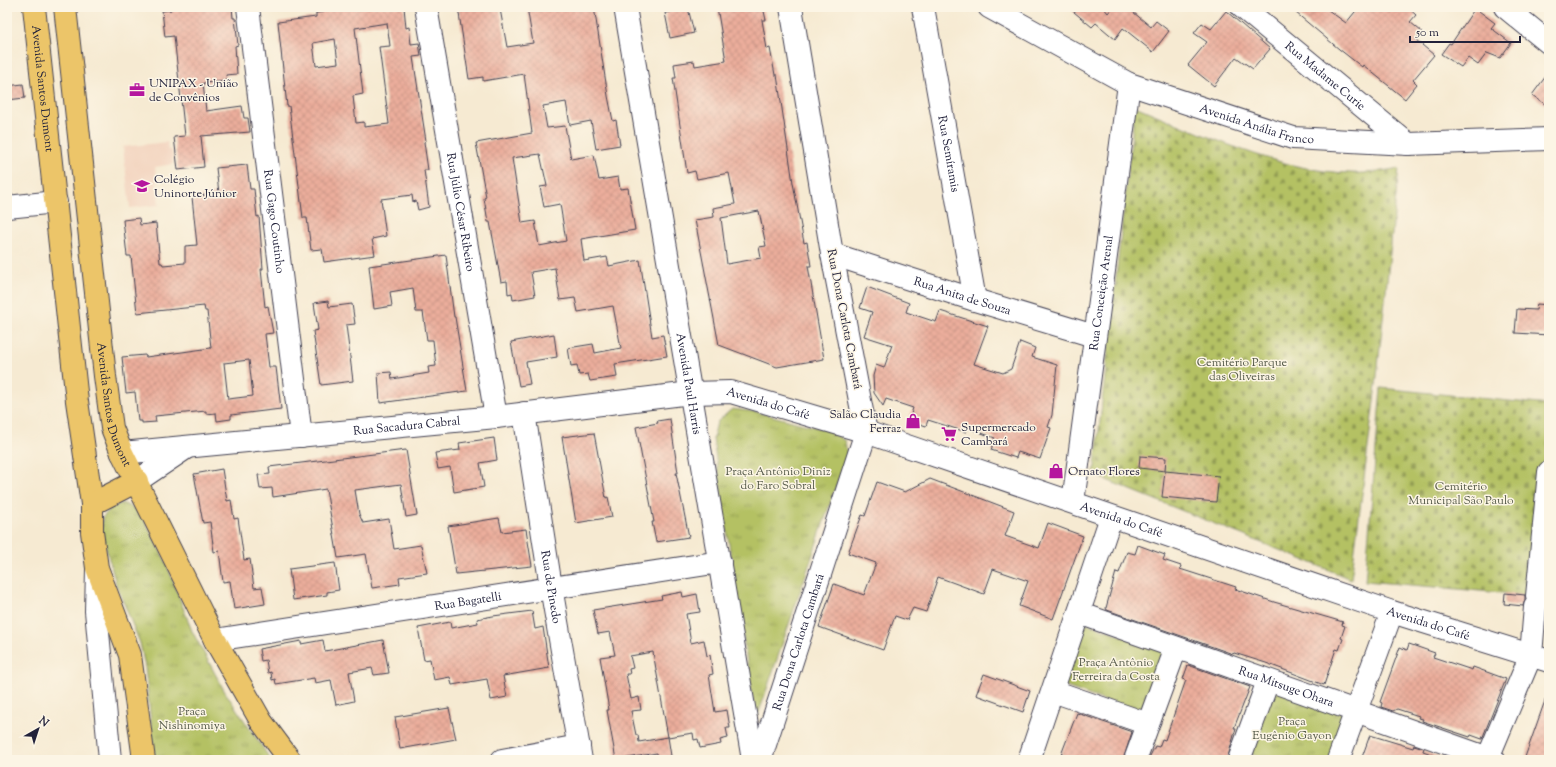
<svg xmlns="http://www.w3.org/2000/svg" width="1556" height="767" font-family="'Sorts Mill Goudy',serif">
  <defs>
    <pattern id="cemetery-stones" width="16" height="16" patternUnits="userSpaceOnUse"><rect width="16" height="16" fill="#b4c163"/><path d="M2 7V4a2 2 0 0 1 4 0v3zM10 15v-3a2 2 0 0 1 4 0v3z" fill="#929c53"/></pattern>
    <pattern id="park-tufts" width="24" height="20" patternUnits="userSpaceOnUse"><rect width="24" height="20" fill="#b4c163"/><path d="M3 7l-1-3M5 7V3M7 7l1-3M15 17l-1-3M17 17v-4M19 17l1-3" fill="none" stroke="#929c53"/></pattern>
    <pattern id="building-cross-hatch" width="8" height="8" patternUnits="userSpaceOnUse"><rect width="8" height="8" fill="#ebad9b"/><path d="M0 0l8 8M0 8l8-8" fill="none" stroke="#c99586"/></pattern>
  </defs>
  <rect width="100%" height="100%" fill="#fcf5e5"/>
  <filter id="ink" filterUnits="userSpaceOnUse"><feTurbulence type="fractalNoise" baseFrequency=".025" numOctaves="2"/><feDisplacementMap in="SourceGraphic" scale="8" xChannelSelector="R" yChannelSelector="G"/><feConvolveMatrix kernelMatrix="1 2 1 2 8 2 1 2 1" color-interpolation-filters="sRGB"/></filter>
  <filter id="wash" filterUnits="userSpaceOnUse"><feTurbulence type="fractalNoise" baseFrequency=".012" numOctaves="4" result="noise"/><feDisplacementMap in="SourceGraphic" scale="16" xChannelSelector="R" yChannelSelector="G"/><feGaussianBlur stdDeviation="0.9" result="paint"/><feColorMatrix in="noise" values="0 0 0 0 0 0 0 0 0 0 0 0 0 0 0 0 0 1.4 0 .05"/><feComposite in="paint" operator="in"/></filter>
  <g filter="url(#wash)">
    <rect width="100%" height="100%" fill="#f6ead2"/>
    <path fill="#f3d4bf" d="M167 142 168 150H172L173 164 155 167 159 205 130 208 123 147Z"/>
    <g fill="url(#cemetery-stones)" stroke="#6b724f">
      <path d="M1135 106C1201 133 1279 172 1351 173 1367 174 1383 171 1399 168L1376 385 1351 579 1094 475Z"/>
      <path d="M1381 388 1549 405V597L1365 581Z"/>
    </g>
    <g fill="url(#park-tufts)" stroke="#6b724f">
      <path d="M732 409 757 412 830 431 845 441 847 454 756 721 713 439 717 422Z"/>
      <path d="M123 503 140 512 165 560 192 631 225 692 271 760H155L145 667 140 643 116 584 101 530 103 517 112 507Z"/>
      <path d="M1083 622 1166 651 1144 715 1061 685Z"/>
      <path d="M1273 688 1349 715 1332 760H1269L1248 753Z"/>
    </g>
    <g id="blocks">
      <g fill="url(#building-cross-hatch)" fill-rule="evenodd">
        <path d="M171 7H232L233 18H235L238 45 235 46 237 74 226 75 227 81 203 83 206 111 242 106 244 118H248L250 132 201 136 204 167 178 170 174 137 185 136 174 36 165 37 162 11 171 10Z"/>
        <path d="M323 7H404L406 28 409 27 411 44 419 43 421 56 413 57 426 141 424 142 428 170H424L429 207 418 210 416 201 413 202 412 195 381 199 386 236 372 239 375 255 324 262 322 249 311 250 307 218H303L289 106H287L284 79 278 22 316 17V13L324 12ZM387 23 390 46 379 47 389 124 364 127V122L356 123 353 96 363 94 355 28ZM335 39 338 63 316 66 313 43Z"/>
        <path d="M458 7H490V10L500 9 507 47 533 43 527 7H594L608 96 613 121 616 120 620 145 596 149 591 121 570 125 566 102 543 106 547 128 565 126 571 159 594 155 599 180 618 177 620 189 628 188 635 230 581 239 584 261 607 257 609 266 640 260 652 337 663 335 667 356 615 364 617 377 590 381 588 374 579 375 577 365 571 366 568 348 593 344 595 353 621 348 613 306 578 312 575 298 560 300 555 268 531 272 535 296 513 300 512 293 508 294 507 281 501 282 490 222H488L484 198 486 197 476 143 532 133 524 74 483 81V77L469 79ZM540 154 547 186 540 187 544 207 560 204 566 241 539 246 535 221 522 223 512 158Z"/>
        <path d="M717 7H763L766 20H762L767 49 770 48 775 75H777L793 183 804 243 807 242 811 266H808L824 359 777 367 719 345 695 220 714 217 713 208 735 204 729 173 697 179 695 171 687 173 673 78H676L674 64 694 61 695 66 726 61ZM759 211 766 246 759 247 761 258 727 264 721 218Z"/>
        <path d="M1068 7H1103L1108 13 1113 7H1127L1151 27 1156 21 1169 31 1153 52 1123 28 1115 39 1096 23 1092 27Z"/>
        <path d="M1289 7H1324L1346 23 1359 7H1407L1416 15 1410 22 1422 32 1416 40 1434 55 1413 80 1417 84 1405 99 1363 65 1362 67 1339 49Z"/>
        <path d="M688 8 694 33 670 38 665 13Z"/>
        <path d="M1475 8 1495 23 1491 28 1511 43 1500 58 1487 53 1478 65 1468 58 1461 67 1441 54 1449 43 1451 44Z"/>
        <path d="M1226 11 1270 49 1253 69 1236 57 1214 86 1188 65 1207 42 1194 33 1202 23 1211 29Z"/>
        <path d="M1549 72V107L1532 95Z"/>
        <path d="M23 84 25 98 7 100V86Z"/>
        <path d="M247 165 250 189H254L257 217 259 216 263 269H261L265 307 268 306 273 333 265 334 269 367H276L281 409 231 415V419L217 421 216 413 206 414V411L155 416 156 422 142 423V421H138L135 392 126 393 122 357 145 355 146 357 211 348 207 311H205L204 306 137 313 131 256H127L123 220 139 218 140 225 156 223 160 263H162L163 265 185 263V246L197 245 192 197 219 193 216 168ZM249 360 253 396 228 399 224 363Z"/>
        <path d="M446 255 454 317H455L467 391 380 403 378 373 391 372 392 379 429 373 428 367 436 366 433 340H427L423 312H416L413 288 390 292 392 306 374 309 369 266Z"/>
        <path d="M867 287 909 303 906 312 936 322 940 311 988 326 974 364 1003 373 1011 369 1020 342 1035 348 1032 357 1057 365 1052 415 1048 427 1051 428 1040 459 1018 452 1016 458 991 450 995 438 968 428 966 432 928 420 926 426 909 420 913 408 886 399 883 406 874 393 873 376 876 365 884 368 892 345 864 336 872 312 860 308Z"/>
        <path d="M328 301 329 307 352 304 355 324 346 325 353 381 321 385 313 331 318 330 314 303Z"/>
        <path d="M1537 304 1549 305V335L1515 333 1517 309 1536 310Z"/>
        <path d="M554 334 557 357 526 362 530 384 519 386 511 342Z"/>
        <path d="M670 419 678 473H676L689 537 656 542 652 522H654L636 427 658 423 657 421Z"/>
        <path d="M594 433 606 498 608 497 612 517 576 523 562 437Z"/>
        <path d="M494 438 497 460 480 463 484 487 454 492 450 467 438 469 435 453 460 450 459 443Z"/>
        <path d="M406 450 417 515 406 517 401 484 355 490 359 514 363 523 389 519 394 549 421 545 427 573 399 577 400 584 372 588 366 554 338 558 326 489 273 497 272 488 260 489 258 475 270 474 269 467Z"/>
        <path d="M1140 456 1166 458 1165 471 1139 468Z"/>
        <path d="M222 469 227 501 231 500 234 519 238 518 244 560 250 559 254 588 262 587 265 604 234 609 230 581 223 582 219 551 214 552 210 522 203 523 194 474Z"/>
        <path d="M1165 471 1219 476 1216 502 1162 497Z"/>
        <path d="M930 479 1014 511 1005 536 1039 548 1048 523 1083 536 1053 619 1019 606 1028 581 993 569 984 594 938 577 926 612 913 608 907 620 895 616 883 650 819 627 834 584 864 595 876 563 848 553 862 515 865 516 877 482 905 492Z"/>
        <path d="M499 518 502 532 526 529 532 566 456 574 448 526Z"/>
        <path d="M1138 545 1165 555 1163 560 1181 566 1180 569 1236 587 1235 589 1274 602 1343 622 1342 625 1345 626 1341 638 1343 639 1339 650 1336 649 1324 685 1266 663 1234 653 1233 654 1107 610 1106 608 1116 572 1119 573 1127 552 1135 554Z"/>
        <path d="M335 563 339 590 327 592V595L293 600 289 569Z"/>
        <path d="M682 592 683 597 697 594 700 612 686 614 691 643 704 640 707 656 710 655 713 674 709 675 715 712 727 710 730 728H726L728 738 720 740 721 744 700 748 698 739 694 740 693 733 668 737 671 756 658 758 657 753 616 760 607 710H609L600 657 615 655 610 632 598 634 593 610 662 599 661 596ZM653 652 668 737 639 742 638 735H636L631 711 641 710 639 697 631 699 626 674H630L629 669 633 668 630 656Z"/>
        <path d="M1505 593 1525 595V599L1523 606 1504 604Z"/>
        <path d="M532 611 535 629 543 627 549 668 503 676 507 697 491 700 487 679 452 685 450 677 434 680 430 659 424 660 418 628 450 622 451 628 478 623 477 619 493 616Z"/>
        <path d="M323 640 325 651 383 640 389 673 374 675 372 668 349 672 354 701 336 705 331 680 315 683 314 678 276 684 275 679 272 680 271 672 268 673 266 660 261 661 259 649 301 641V644Z"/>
        <path d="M1409 644 1435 653 1433 657 1472 670 1473 667 1506 679 1482 739 1471 735 1470 737 1422 721 1423 719 1418 718 1419 716 1397 709 1393 711 1381 707 1382 703 1380 702 1400 647 1407 650Z"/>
        <path d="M1188 665 1250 687 1234 728H1236L1227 760H1148L1155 746 1159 747 1162 739 1165 740 1186 680 1183 679Z"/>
        <path d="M984 674 1030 691 1023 712 976 695Z"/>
        <path d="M1547 695H1549V760H1524Z"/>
        <path d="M449 708 456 739 400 749 395 717Z"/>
        <path d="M1077 713 1132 732 1123 760H1059Z"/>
        <path d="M1370 735 1413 748 1414 745 1424 748 1423 751 1442 758V760H1361Z"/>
      </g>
    </g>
  </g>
  <g filter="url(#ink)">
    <use href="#blocks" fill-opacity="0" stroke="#424052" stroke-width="1"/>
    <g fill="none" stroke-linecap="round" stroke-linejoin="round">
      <defs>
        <g id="minor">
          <path id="s1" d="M248 7 301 436"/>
          <path id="s2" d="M426 7 496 417"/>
          <path id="s3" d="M625 7 753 760"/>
          <path id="s4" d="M923 7 975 300"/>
          <path id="s5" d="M989 7 1129 84 1293 138 1408 144 1549 139"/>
          <path id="s6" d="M1242 7 1408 144"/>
          <path d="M1505 7 1549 43"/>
          <path d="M7 207 56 202"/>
          <path id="s7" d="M832 254 975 300 1094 336"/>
          <path id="s8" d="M524 413 551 587 581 760"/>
          <path id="s9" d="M122 453 496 417 691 393 731 392 866 432 1392 612 1549 661"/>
          <path d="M137 481 186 448"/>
          <path id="s10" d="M1073 502 1129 84"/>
          <path d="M97 569 96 611 110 760"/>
          <path d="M1537 596 1549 472"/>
          <path id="s11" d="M1079 613 1494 760"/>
          <path id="s12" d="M215 640 720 562"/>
          <path d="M1053 691 1148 724"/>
          <path d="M502 760 579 746"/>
          <path id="s13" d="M760 760 866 432 832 254 791 7"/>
          <path d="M1029 760 1111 517"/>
          <path d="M1135 760 1176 648"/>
          <path d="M1239 760 1268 681"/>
          <path d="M1338 760 1392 612"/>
          <path d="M1487 760 1531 655 1535 607"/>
        </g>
        <g id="major">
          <path id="s14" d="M34 7 77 401 92 504V532L97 568 130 655 144 760"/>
          <path id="s15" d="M65 7 105 376 112 428 122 453 215 640 261 721 290 760"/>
          <path d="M92 504 137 481"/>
        </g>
      </defs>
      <use href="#minor" stroke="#424052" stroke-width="24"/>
      <use href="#major" stroke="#424052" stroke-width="24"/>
      <use href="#minor" stroke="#fff" stroke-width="22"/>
      <use href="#major" stroke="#ecc569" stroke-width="22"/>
    </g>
  </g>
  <defs>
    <symbol id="office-bare" viewBox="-9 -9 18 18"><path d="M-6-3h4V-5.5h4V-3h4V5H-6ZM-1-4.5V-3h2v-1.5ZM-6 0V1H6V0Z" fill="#b5179e" stroke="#fcf5e5" stroke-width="2.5" paint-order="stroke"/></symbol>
    <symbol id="school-bare" viewBox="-9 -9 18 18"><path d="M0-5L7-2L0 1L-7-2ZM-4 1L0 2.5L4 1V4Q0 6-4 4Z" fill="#b5179e" stroke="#fcf5e5" stroke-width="2.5" paint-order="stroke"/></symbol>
    <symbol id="shop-bare" viewBox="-9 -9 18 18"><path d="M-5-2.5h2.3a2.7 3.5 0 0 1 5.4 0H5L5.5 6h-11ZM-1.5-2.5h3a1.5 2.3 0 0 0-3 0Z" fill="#b5179e" stroke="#fcf5e5" stroke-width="2.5" paint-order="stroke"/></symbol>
    <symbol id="supermarket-bare" viewBox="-9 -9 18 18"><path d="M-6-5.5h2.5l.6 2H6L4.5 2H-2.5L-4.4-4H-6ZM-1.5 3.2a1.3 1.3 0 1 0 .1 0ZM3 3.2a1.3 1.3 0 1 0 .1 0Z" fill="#b5179e" stroke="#fcf5e5" stroke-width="2.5" paint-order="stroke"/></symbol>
  </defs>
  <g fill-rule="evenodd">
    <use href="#office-bare" x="126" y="79" width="22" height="22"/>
    <use href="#school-bare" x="131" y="175" width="22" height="22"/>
    <use href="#shop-bare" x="902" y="410" width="22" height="22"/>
    <use href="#supermarket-bare" x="938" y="423" width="22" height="22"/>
    <use href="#shop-bare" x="1045" y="460" width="22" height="22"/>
  </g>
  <g text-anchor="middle" stroke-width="3" stroke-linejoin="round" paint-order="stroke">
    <g font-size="12" fill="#22223b" stroke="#fcf5e5">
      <text dy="4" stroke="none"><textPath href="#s6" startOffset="108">Rua Madame Curie</textPath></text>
      <text dy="4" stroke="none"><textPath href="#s14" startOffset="82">Avenida Santos Dumont</textPath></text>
      <text dy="4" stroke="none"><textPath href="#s5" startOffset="294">Avenida Anália Franco</textPath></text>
      <text dy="4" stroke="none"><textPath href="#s4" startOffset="149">Rua Semíramis</textPath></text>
      <text dy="4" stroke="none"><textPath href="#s2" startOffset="208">Rua Júlio César Ribeiro</textPath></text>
      <text dy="4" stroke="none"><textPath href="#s1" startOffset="216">Rua Gago Coutinho</textPath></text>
      <text dy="4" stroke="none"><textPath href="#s10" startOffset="211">Rua Conceição Arenal</textPath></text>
      <text dy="4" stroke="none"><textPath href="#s7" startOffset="137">Rua Anita de Souza</textPath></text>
      <text transform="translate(845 319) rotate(79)" y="4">Rua Dona Carlota Cambará</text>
      <text dy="4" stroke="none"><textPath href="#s3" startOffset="382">Avenida Paul Harris</textPath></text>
      <text dy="4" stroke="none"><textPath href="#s15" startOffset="401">Avenida Santos Dumont</textPath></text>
      <text dy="4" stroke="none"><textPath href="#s9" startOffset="651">Avenida do Café</textPath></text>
      <text dy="4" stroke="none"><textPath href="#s9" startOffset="286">Rua Sacadura Cabral</textPath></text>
      <text dy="4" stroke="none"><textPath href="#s9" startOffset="1023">Avenida do Café</textPath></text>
      <text dy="4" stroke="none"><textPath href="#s8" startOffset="176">Rua de Pinedo</textPath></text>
      <text dy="4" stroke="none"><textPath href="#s12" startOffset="256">Rua Bagatelli</textPath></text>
      <text dy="4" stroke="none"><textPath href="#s9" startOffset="1347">Avenida do Café</textPath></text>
      <text dy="4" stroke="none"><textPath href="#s13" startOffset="124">Rua Dona Carlota Cambará</textPath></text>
      <text dy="4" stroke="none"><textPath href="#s11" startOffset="220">Rua Mitsuge Ohara</textPath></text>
    </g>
    <g font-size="12" fill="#22223b" stroke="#fcf5e5" text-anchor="start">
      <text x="149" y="87">UNIPAX - União<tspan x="149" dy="14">de Convênios</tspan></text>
      <text x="154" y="183">Colégio<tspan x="154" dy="14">Uninorte Júnior</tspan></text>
      <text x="901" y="418" text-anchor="end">Salão Claudia<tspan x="901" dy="14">Ferraz</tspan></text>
      <text x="961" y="431">Supermercado<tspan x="961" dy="14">Cambará</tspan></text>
      <text x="1068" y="475">Ornato Flores</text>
    </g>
    <g font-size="12" fill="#555a49" stroke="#fcf5e5">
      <text x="1242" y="366">Cemitério Parque<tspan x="1242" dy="14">das Oliveiras</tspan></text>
      <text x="778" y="475">Praça Antônio Diniz<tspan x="778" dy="14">do Faro Sobral</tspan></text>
      <text x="1461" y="490">Cemitério<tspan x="1461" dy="14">Municipal São Paulo</tspan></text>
      <text x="1116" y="666">Praça Antônio<tspan x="1116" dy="14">Ferreira da Costa</tspan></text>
      <text x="192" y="715">Praça<tspan x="192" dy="14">Nishinomiya</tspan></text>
      <text x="1292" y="725">Praça<tspan x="1292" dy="14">Eugênio Gayon</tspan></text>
    </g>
  </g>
  <rect width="1556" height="767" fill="none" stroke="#fcf5e5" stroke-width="24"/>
  <g transform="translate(38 729) rotate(39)" stroke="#fcf5e5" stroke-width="3" paint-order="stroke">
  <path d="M0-3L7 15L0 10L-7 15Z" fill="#22223b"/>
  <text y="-6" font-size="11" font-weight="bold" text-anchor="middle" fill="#22223b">N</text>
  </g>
  <path d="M1410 36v6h110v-6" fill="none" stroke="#22223b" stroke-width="2"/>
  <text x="1416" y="36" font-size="12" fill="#22223b" stroke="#fcf5e5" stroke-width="3" paint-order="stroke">50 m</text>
</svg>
